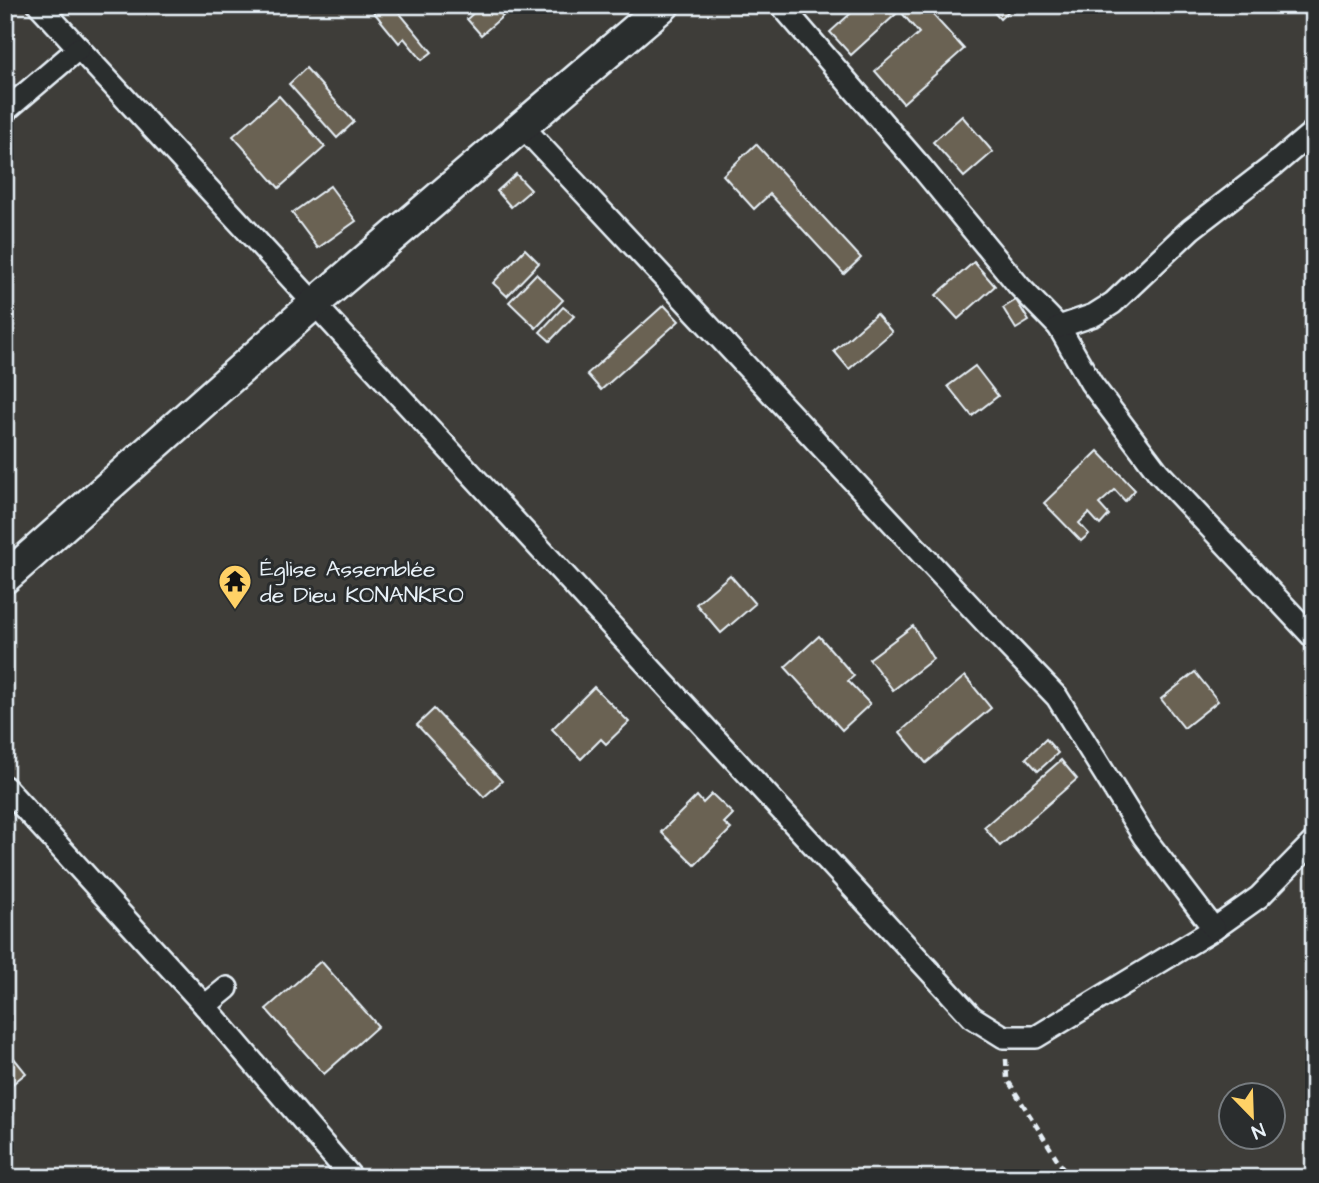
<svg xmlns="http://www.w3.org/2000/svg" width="1319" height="1183" font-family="'Architects Daughter',sans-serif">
  <rect width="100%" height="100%" fill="#3e3d39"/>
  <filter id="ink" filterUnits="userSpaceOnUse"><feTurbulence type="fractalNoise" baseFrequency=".0143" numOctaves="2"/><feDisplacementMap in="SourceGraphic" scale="14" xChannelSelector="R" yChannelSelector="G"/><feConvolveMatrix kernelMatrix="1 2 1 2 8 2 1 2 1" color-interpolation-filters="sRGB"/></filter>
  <g filter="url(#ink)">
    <g fill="#6b6253" stroke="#e8f1f8" stroke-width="2">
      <path d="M368 5H393L432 52 422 60 404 38 399 43Z"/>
      <path d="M482 5H494L503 16 481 35 467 19Z"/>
      <path d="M860 5H906L851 55 830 32Z"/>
      <path d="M908 5H924L964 49 903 103 875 71 919 33 901 12Z"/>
      <path d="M994 5H1015L1000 19 990 8Z"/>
      <path d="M306 68 354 122 337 138 289 84Z"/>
      <path d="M279 96 325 147 279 188 233 136Z"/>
      <path d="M962 116 993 152 964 177 933 142Z"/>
      <path d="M756 144 861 258 844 274 770 194 754 209 723 175Z"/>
      <path d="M516 174 531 190 511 207 497 191Z"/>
      <path d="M330 186 356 221 318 248 292 213Z"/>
      <path d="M525 249 539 263 507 296 493 283Z"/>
      <path d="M974 262 995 286 958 319 936 295Z"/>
      <path d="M536 274 563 300 536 328 509 302Z"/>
      <path d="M1016 300 1029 321 1016 329 1003 308Z"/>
      <path d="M664 305 679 321 601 390 587 374Z"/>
      <path d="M563 307 574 316 550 341 540 332Z"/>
      <path d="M876 314 892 332 849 369 834 351Z"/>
      <path d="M975 366 998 396 972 416 948 386Z"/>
      <path d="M1098 451 1135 490 1125 501 1115 490 1099 504 1109 515 1100 525 1089 513 1079 523 1089 534 1081 541 1044 503Z"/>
      <path d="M730 575 755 604 721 633 696 604Z"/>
      <path d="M913 626 933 659 893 690 869 659Z"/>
      <path d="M819 636 854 676 848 681 870 704 842 730 785 667Z"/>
      <path d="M1195 672 1218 701 1184 728 1161 699Z"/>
      <path d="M965 676 991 708 926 763 900 732Z"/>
      <path d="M594 687 629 722 606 744 601 739 581 759 552 729Z"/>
      <path d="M434 709 502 781 484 797 417 725Z"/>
      <path d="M1046 739 1058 753 1038 771 1026 758Z"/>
      <path d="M1061 760 1077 779 1000 846 984 827Z"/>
      <path d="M712 794 733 814 724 823 731 829 695 865 661 832 697 796 703 803Z"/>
      <path d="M321 961 378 1026 324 1074 266 1009Z"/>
      <path d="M5 1047 26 1073 5 1090Z"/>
    </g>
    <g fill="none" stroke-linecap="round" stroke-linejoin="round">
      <defs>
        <g id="street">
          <path d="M39 5 972 1017 1004 1037H1036L1214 929 1259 897 1314 841"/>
          <path d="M781 5 921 167 1019 286 1059 327 1091 383 1158 472 1314 638"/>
          <path d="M5 111 79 48"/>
          <path d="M522 126 988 625 1057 697 1144 837 1214 929"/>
          <path d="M1059 327 1094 315 1113 303 1191 229 1274 165 1314 131"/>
          <path d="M5 787 205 1006 352 1178"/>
          <path d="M205 1006 227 988"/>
        </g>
        <path id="secondary" d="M5 578 314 304 664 5"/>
      </defs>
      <use href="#street" stroke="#e8f1f8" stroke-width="26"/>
      <use href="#secondary" stroke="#e8f1f8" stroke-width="35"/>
      <path stroke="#e8f1f8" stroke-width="4.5" stroke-dasharray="7 5" stroke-linecap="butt" d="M1006 1059 1007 1079 1069 1178"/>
      <use href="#street" stroke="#2a2d2e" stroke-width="21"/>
      <use href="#secondary" stroke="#2a2d2e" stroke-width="30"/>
    </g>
  </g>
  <defs>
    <symbol id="temple-pin" viewBox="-11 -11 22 30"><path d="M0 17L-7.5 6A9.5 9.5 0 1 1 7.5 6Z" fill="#ffd166" stroke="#2a2d2e"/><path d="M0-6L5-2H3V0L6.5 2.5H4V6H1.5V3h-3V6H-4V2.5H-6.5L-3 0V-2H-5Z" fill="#111"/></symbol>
  </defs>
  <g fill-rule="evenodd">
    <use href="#temple-pin" x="216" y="562" width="38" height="52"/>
  </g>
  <g text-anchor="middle" stroke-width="6" stroke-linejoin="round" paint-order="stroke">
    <g font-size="23" fill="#e8f1f8" stroke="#2a2d2e" text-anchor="start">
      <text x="260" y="576">Église Assemblée<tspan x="260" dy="26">de Dieu KONANKRO</tspan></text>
    </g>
  </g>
  <rect width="1319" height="1183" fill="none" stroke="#2a2d2e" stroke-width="28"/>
  <rect x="14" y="14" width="1291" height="1155" fill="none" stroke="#e8f1f8" stroke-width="2.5" filter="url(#ink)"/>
  <g transform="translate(1252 1116) rotate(157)"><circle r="33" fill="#2a2d2e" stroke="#767b7f" stroke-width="2"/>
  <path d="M0-5L12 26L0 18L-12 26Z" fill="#ffd166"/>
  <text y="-10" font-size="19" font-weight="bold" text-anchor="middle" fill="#e8f1f8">N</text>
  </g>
</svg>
